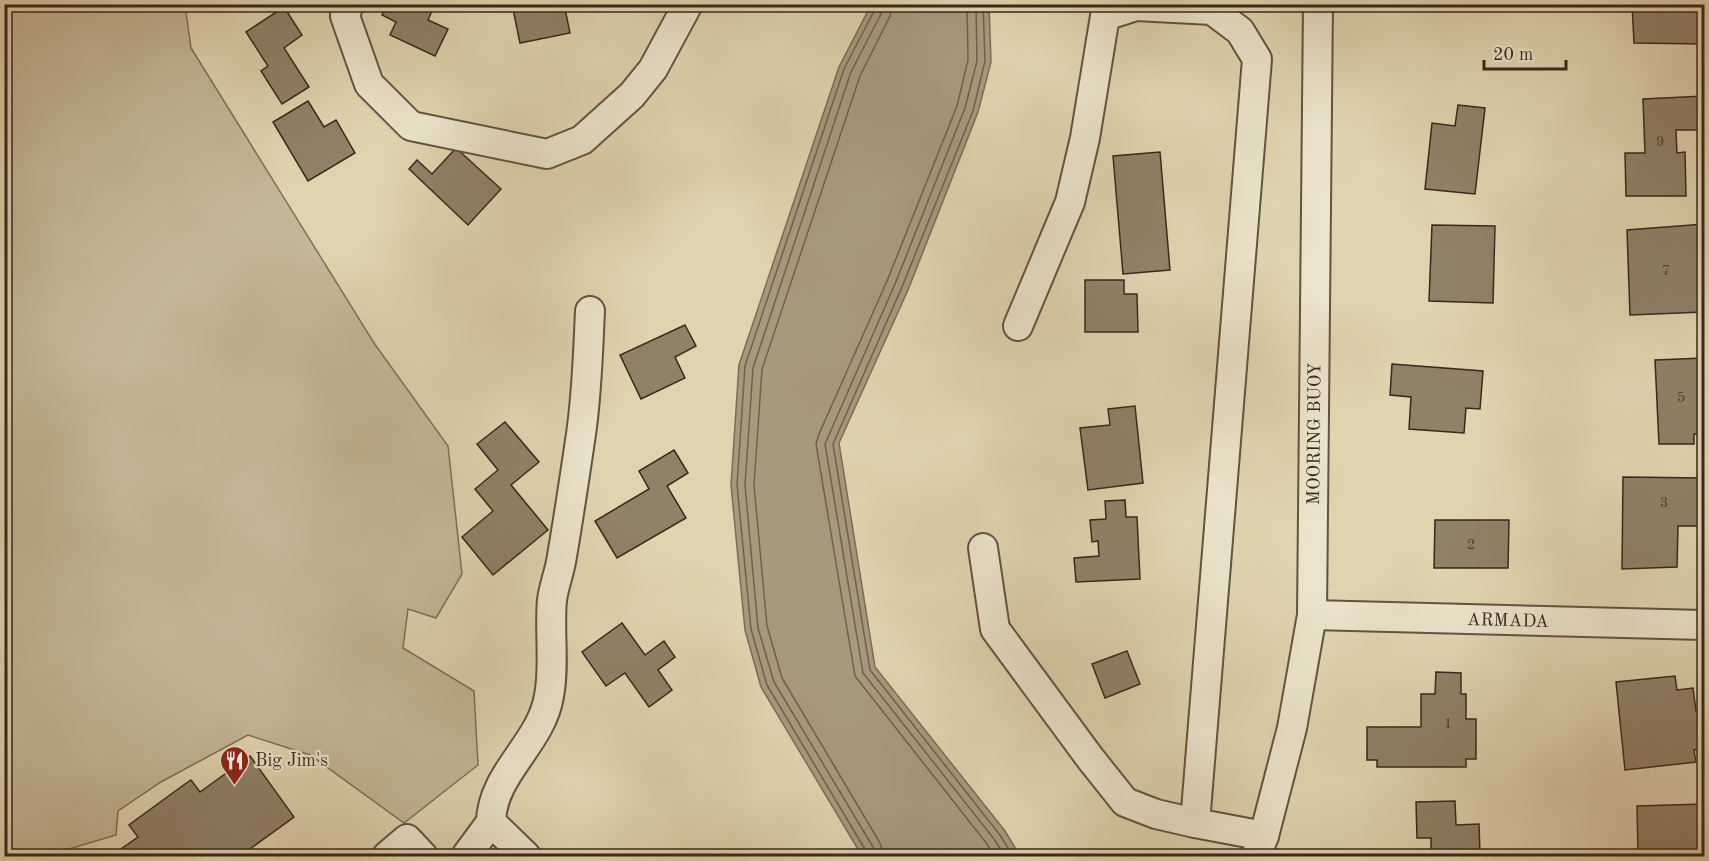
<svg xmlns="http://www.w3.org/2000/svg" width="1709" height="861" font-family="'Old Standard TT',serif">
  <rect width="100%" height="100%" fill="#e0d4b0"/>
  <filter id="stains"><feTurbulence type="fractalNoise" baseFrequency=".00333" numOctaves="4"/><feColorMatrix values="0 0 0 0 .2 0 0 0 0 .09 0 0 0 0 .02 0 0 0 .5 -.17"/></filter>
  <radialGradient id="worn" r=".72"><stop offset=".6" stop-color="#630" stop-opacity="0"/><stop offset="1" stop-color="#630" stop-opacity=".3"/></radialGradient>
  <path fill="#c4b797" stroke="#7e6f5a" stroke-width="1.5" d="M5 4 185 5 191 48 374 343 448 446 462 574 436 618 408 609 403 648 474 691 478 765 404 823 310 755 248 735 161 782 118 811 116 835 46 856H5Z"/>
  <path fill="#a7997e" stroke="#7b6b57" stroke-width="1.5" d="M871 5H989L991 62 978 112 908 290 839 443 875 667 1005 831 1020 856H862L761 687 745 630 731 485 739 365 839 67Z"/>
  <g fill="none" stroke-linecap="round" stroke-linejoin="round">
    <g stroke="#70604e" stroke-width="1.5">
      <path d="M967 4 968 60 957 106 887 281 819 434 816 444 855 676 987 844 994 856"/>
      <path d="M976 4 977 61 965 108 895 284 825 444 863 673 994 839 1005 856"/>
      <path d="M983 4 985 61 973 111 902 287 833 444 870 670 1000 835 1013 856"/>
      <path d="M867 856 866 851 767 685 751 629 737 485 745 366 844 69 875 9 876 4"/>
      <path d="M875 856 873 847 774 682 758 628 745 485 753 368 851 72 882 12 884 4"/>
      <path d="M884 856 880 843 782 678 767 626 754 485 762 369 860 76 890 16 893 4"/>
    </g>
  </g>
  <g fill="#908169" stroke="#39271d" stroke-width="1.5">
    <path d="M387 4H435L428 20 448 29 435 56 390 35 396 22 382 15Z"/>
    <path d="M532 4H564L570 33 520 43 513 9Z"/>
    <path d="M1632 4H1691L1695 8H1704V44L1634 43Z"/>
    <path d="M284 7 302 35 284 48 309 87 282 104 261 71 268 66 246 32Z"/>
    <path d="M1704 96V130H1676L1677 153 1685 152 1686 196H1626L1625 153H1645L1643 99Z"/>
    <path d="M308 101 324 127 336 120 355 153 308 181 273 122Z"/>
    <path d="M1458 105 1485 108 1475 194 1425 189 1432 123 1455 126Z"/>
    <path d="M456 148 501 189 468 225 409 169 417 160 432 174Z"/>
    <path d="M1160 152 1170 270 1123 274 1113 156Z"/>
    <path d="M1704 224V251H1702L1704 312 1630 315 1627 230Z"/>
    <path d="M1432 225 1495 226 1493 303 1429 301Z"/>
    <path d="M1085 280H1124V294H1137L1138 332H1085Z"/>
    <path d="M685 325 696 346 675 357 685 378 641 399 620 355Z"/>
    <path d="M1704 358V434H1694V444H1659L1655 360Z"/>
    <path d="M1392 364 1483 371 1480 409 1466 408 1464 433 1409 429 1411 397 1390 395Z"/>
    <path d="M1135 406 1143 483 1088 490 1080 428 1110 425 1108 409Z"/>
    <path d="M505 422 539 462 511 485 548 530 493 575 462 537 493 511 475 489 498 470 477 444Z"/>
    <path d="M674 450 688 473 667 486 686 518 617 558 595 521 649 489 639 471Z"/>
    <path d="M1623 477 1704 478V526H1678L1677 567 1622 569Z"/>
    <path d="M1125 500 1126 517H1137L1140 579 1076 582 1074 558 1099 556 1098 541 1092 542 1090 520 1106 519 1105 501Z"/>
    <path d="M1435 520H1509L1508 568H1434Z"/>
    <path d="M622 623 645 655 664 641 675 657 658 670 672 690 649 707 625 673 606 686 582 652Z"/>
    <path d="M1127 651 1140 684 1105 698 1092 664Z"/>
    <path d="M1436 672 1461 673V694H1466V719H1476V759H1466V767H1377V760H1367V727H1421V694H1435Z"/>
    <path d="M1675 676 1677 690 1693 688 1696 711 1704 710V749L1694 750 1696 762 1625 770 1616 682Z"/>
    <path d="M250 756 294 817 243 854 245 856H111L138 837 129 825 185 784 191 780 200 792Z"/>
    <path d="M1455 801 1456 825 1479 824 1480 856H1431V838H1417L1416 802Z"/>
    <path d="M1704 804 1703 856H1621L1638 854 1637 806Z"/>
  </g>
  <g fill="none" stroke-linecap="round" stroke-linejoin="round">
    <defs>
      <g id="minor">
        <path d="M349 4 345 16 369 84 411 126 547 154 582 140 632 95 653 69 688 4"/>
        <path d="M1018 326 1070 202 1085 138 1105 16 1136 6 1212 10 1240 31 1257 59 1195 823 1264 836"/>
        <path d="M983 548 995 629 1090 758 1125 802 1156 814 1195 823"/>
        <path id="s1" d="M1312 615 1704 625"/>
        <path d="M491 822C492 773 541 744 549 696 555 664 549 632 552 600 554 585 560 571 562 556 569 515 575 475 581 434 587 393 588 353 590 311"/>
        <path d="M387 856 407 839 423 856"/>
        <path d="M466 856 491 822 526 856"/>
        <path id="s2" d="M1256 856 1264 836 1292 728 1312 615 1318 4"/>
      </g>
    </defs>
    <use href="#minor" stroke="#635242" stroke-width="32"/>
    <use href="#minor" stroke="#ebe3cc" stroke-width="28"/>
  </g>
  <defs>
    <symbol id="restaurant-pin" viewBox="-11 -11 22 30"><path d="M0 17L-7.5 6A9.5 9.5 0 1 1 7.5 6Z" fill="#8f2418" stroke="#ebe3cc"/><path d="M-5-6h1v4h1v-4h1v4h1v-4h1v5L-1.5 .5V6h-2V.5L-5-1ZM5-6V6H3V1.5H1.5Q1.5-4 5-6Z" fill="#fff"/></symbol>
  </defs>
  <g fill-rule="evenodd">
    <use href="#restaurant-pin" x="218" y="744" width="33" height="45"/>
  </g>
  <g text-anchor="middle" stroke-width="4.5" stroke-linejoin="round" paint-order="stroke">
    <g font-size="15" fill="#4f3e30">
      <text x="1660" y="146">9</text>
      <text x="1666" y="275">7</text>
      <text x="1681" y="402">5</text>
      <text x="1664" y="507">3</text>
      <text x="1471" y="549">2</text>
      <text x="1448" y="728">1</text>
    </g>
    <g font-size="18" fill="#39271d" stroke="#ebe3cc">
      <text dy="6" stroke="none"><textPath href="#s2" startOffset="429">MOORING BUOY</textPath></text>
      <text dy="6" stroke="none"><textPath href="#s1" startOffset="196">ARMADA</textPath></text>
    </g>
    <g font-size="18" fill="#39271d" stroke="#ebe3cc" text-anchor="start">
      <text x="255" y="766">Big Jim's</text>
    </g>
  </g>
  <rect width="1709" height="861" fill="none" stroke="#e0d4b0" stroke-width="24"/>
  <rect x="6" y="6" width="1697" height="849" fill="none" stroke="#39271d" stroke-width="3"/>
  <rect x="12" y="12" width="1685" height="837" fill="none" stroke="#39271d" stroke-width="1.5"/>
  <path d="M1484 60v9h82v-9" fill="none" stroke="#39271d" stroke-width="3"/>
  <text x="1493" y="60" font-size="18" fill="#39271d" stroke="#ebe3cc" stroke-width="4.5" paint-order="stroke">20 m</text>
  <rect width="100%" height="100%" filter="url(#stains)"/>
  <rect width="100%" height="100%" fill="url(#worn)"/>
</svg>
